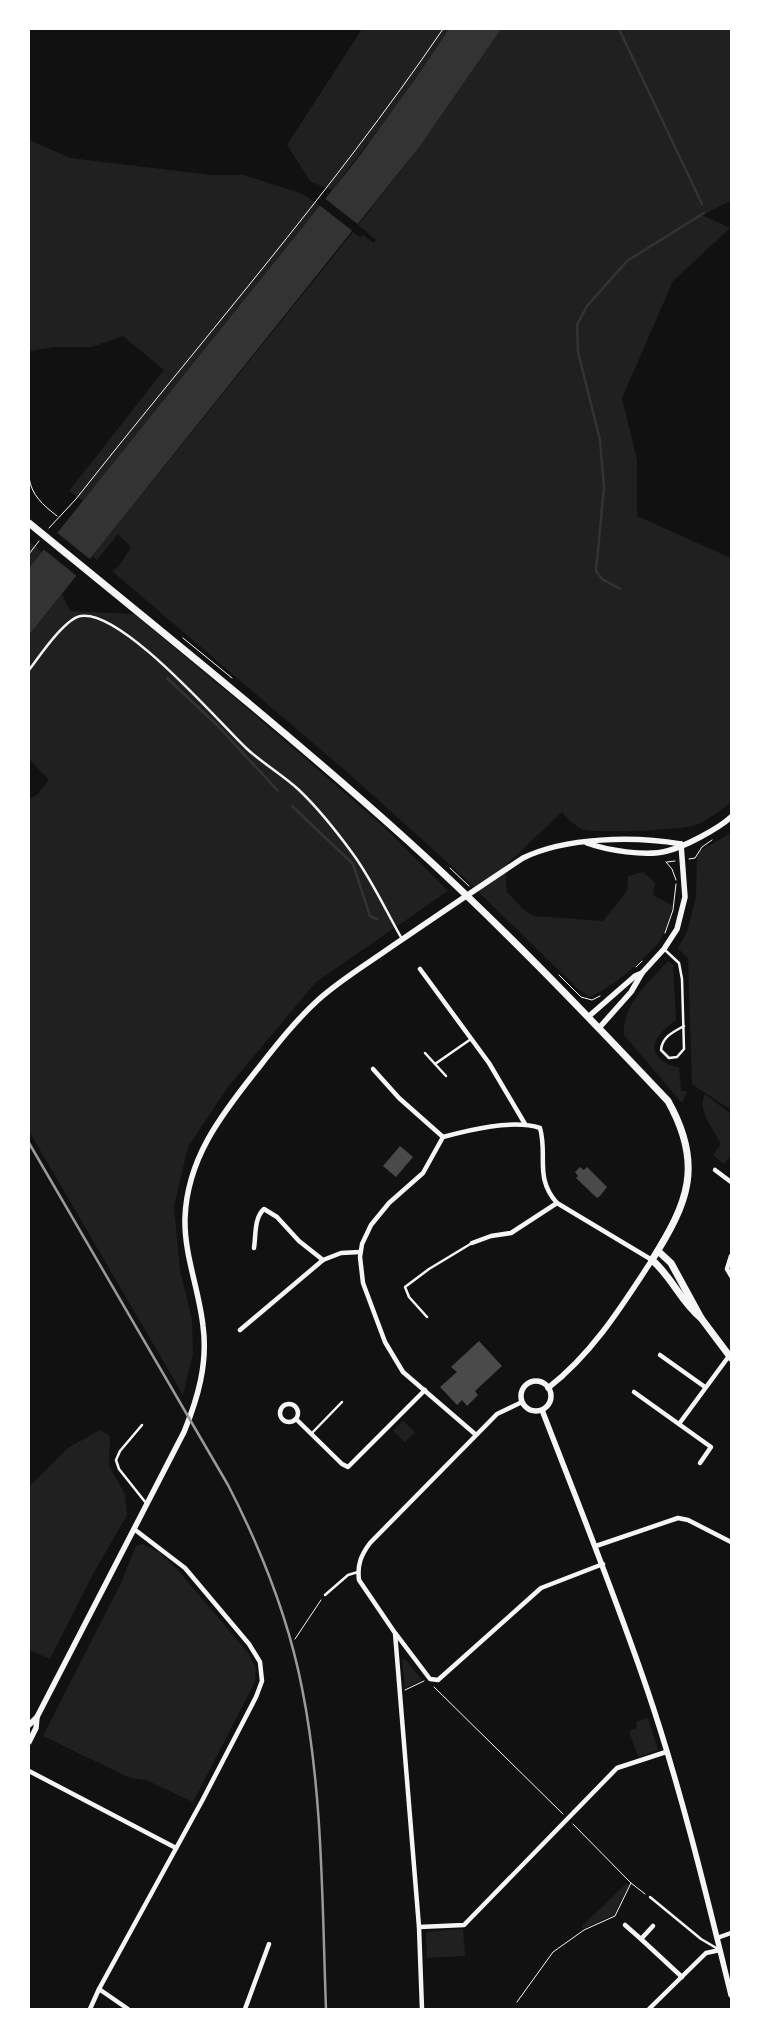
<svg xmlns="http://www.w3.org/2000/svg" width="760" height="2038" font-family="'Source Sans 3',sans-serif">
  <rect width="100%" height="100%" fill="#111"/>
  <g fill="#202020">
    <path d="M362 29H449L397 105 332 190 311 182 287 145Z"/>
    <path d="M501 29H731V201L702 215 730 228 673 281 622 398 637 460V516L731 558V802C720 811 709 819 696 825 684 830 593 834 582 829 574 825 568 819 562 812L505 866 507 892 524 910 534 916 603 921 627 891 628 876 643 872 655 883 653 895 673 906C669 919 666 932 658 943 640 964 615 985 590 997L578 989 460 874 355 779 112 571 119 566 131 547 118 534 97 560 92 556 353 232 360 238 363 235 374 243 376 240 358 225 420 146Z"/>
    <path d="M29 140 70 158 211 175H244L302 194 320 205 83 501 69 491 164 370 123 336 92 347H54L29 351Z"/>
    <path d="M29 541 42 552 29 568Z"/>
    <path d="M62 594 70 611 134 614 249 710 383 826 448 891 316 982 228 1087 188 1147 174 1206 180 1270 192 1320 193 1353 183 1395 29 1131V799L37 795 49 780 29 759V635Z"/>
    <path d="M731 833V1110L692 1084 688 959 678 948 687 932 696 897 697 857 700 851Z"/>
    <path d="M668 961 673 965 676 1020C671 1024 665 1028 661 1033 645 1050 661 1065 679 1067L681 1091H687L682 1103 624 1035C622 1005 649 982 668 961Z"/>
    <path d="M705 1094 731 1114V1155L724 1164 713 1155 721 1144C714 1129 697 1112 705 1094Z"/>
    <path d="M403 1421 415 1432 405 1442 393 1431Z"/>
    <path d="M100 1430 110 1436 109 1466 125 1494 127 1515 93 1574 50 1659 29 1650V1487L68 1448Z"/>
    <path d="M142 1544 159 1552 175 1567 249 1654 256 1668 255 1682 193 1802 146 1780 130 1778 43 1736 121 1583 136 1546Z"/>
    <path d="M405 1659 422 1680 405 1688 402 1660Z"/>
    <path d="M648 1718 658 1750 638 1757 629 1731 637 1728 636 1722Z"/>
    <path d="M627 1883 629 1886 614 1915 582 1929V1926Z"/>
    <path d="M463 1929 465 1956 427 1958 426 1932Z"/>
  </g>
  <path fill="#333" d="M449 29H501L420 146 29 635V568L358 158 413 82Z"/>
  <g fill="#111">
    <path d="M323 197 360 226 355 233 318 204Z"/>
    <path d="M55 531 91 560 78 577 42 548Z"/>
  </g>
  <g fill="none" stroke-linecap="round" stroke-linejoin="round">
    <g stroke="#333" stroke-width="2.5">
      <path d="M619 29 702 204"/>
      <path d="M620 589 602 579 596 571 604 487 600 440 578 352 577 325 587 306 627 261 704 213"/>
      <path d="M167 678 217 725 278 791"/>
      <path d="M292 806 353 864 370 916 377 919"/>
    </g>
  </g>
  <g fill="#4a4a4a">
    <path d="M400 1146 413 1157 396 1177 383 1166Z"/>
    <path d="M580 1167 584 1170 587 1167 607 1187 600 1196 597 1198 576 1178 578 1176 575 1172Z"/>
    <path d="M479 1341 502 1366 475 1391 478 1395 467 1406 462 1400 457 1405 440 1387 457 1372 451 1367Z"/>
  </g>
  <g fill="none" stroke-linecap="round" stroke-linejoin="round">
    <g stroke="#f5f5f5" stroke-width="1">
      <path d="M29 477C31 495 43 505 57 516"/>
      <path d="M49 528 76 499C199 343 331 193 443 29"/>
      <path d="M29 554 39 541"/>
      <path d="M183 638 232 678"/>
      <path d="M689 859 695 858 702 847 712 840"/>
      <path d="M666 862 672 869 676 880"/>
      <path d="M667 862 675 861"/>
      <path d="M450 868 469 886"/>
      <path d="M665 933 673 910 676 884"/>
      <path d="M636 967 642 961"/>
      <path d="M559 975 581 997 592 1000 600 996"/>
      <path d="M295 1639 321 1600"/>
      <path d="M434 1687 563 1814"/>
      <path d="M405 1690 424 1681"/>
      <path d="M573 1824 631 1883 645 1894"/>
      <path d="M517 2002 553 1952 584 1930 615 1916 631 1883"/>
    </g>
    <g stroke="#f5f5f5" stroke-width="2.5">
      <path d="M29 670C39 657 65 618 81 616 122 610 216 719 246 748 262 763 283 775 299 790 319 809 337 832 353 854 372 880 386 911 402 939"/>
      <path d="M665 950 679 963 682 979 684 1049 677 1057 669 1058 661 1050C662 1037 673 1032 684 1026"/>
      <path d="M425 1053 446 1076"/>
      <path d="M435 1064 471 1039"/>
      <path d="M427 1317 409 1297 405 1287 429 1269 472 1243"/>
      <path d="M142 1425 120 1451 116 1460 119 1469 146 1503"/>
      <path d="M311 1434 342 1402"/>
      <path d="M325 1595 348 1575 358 1572"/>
      <path d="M650 1897 701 1939 718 1949"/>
    </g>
    <g stroke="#f5f5f5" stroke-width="4.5">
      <path d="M420 969 489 1063 525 1124"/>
      <path d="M373 1069 399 1098 443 1137"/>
      <path d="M715 1170 731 1182"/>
      <path d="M472 1243 491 1236 511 1233 557 1203"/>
      <path d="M254 1248C256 1235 254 1218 264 1209L277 1217 299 1241 323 1260"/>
      <path d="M731 1256 727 1269 731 1276"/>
      <path d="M240 1330 323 1260 341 1253 360 1252"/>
      <path d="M660 1355 705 1387"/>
      <path d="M634 1392 711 1447 700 1463"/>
      <circle cx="289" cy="1413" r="9"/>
      <path d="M296 1419 342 1464 348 1467 425 1390"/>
      <path d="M679 1424 729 1356"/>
      <path d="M475 1434 403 1372 385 1342 363 1283 360 1257 362 1244 371 1225 389 1203 423 1173 443 1137C469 1130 513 1119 540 1128 548 1156 534 1177 557 1203L652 1260"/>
      <path d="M596 1546 678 1518 688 1520 731 1542"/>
      <path d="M396 1634 430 1679 438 1680 541 1588 603 1564"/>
      <path d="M29 1771 176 1848"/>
      <path d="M625 1925 641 1939"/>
      <path d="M653 1926 641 1939 682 1977"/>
      <path d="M419 1927 464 1925 617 1768 666 1752"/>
      <path d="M717 1938 731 1933"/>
      <path d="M99 1989 128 2009"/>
      <path d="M90 2009 99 1989 202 1801 256 1697 262 1681 260 1662 249 1644 185 1568 134 1529"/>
      <path d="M245 2009 269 1944"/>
      <path d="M422 2009 419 1927 395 1633 359 1580C357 1565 361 1555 370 1543L497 1414 522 1402"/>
      <path d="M649 2009 706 1953 720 1950"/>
    </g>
    <g stroke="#f5f5f5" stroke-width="5.5">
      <path d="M587 843C606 850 646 857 667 851 684 847 718 829 731 817"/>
      <path d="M588 1017 635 976 642 973"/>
      <path d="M599 1028 631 992 642 973 664 949 677 929 685 897 681 844"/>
      <circle cx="536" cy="1396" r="15"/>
      <path d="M548 1388C592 1354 622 1306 652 1260"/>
      <path d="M542 1410C578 1503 615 1595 647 1689 681 1789 706 1893 731 1995"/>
      <path d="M29 1725 37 1717 184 1432C198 1398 208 1363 203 1326 199 1289 184 1255 185 1218 187 1159 221 1115 256 1071 275 1047 295 1021 318 1000 340 980 367 964 391 947 435 917 479 887 523 858 566 837 634 836 681 844"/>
      <path d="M29 1742 36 1728 37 1717"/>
    </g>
    <g stroke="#f5f5f5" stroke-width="7">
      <path d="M29 523C156 627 285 730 407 840 499 923 584 1012 668 1101 704 1165 688 1203 652 1260 672 1277 681 1302 701 1318"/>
      <path d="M658 1251 671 1263 701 1318 731 1358"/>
    </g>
    <path stroke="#9a9a9a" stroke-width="2.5" d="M29 1143 228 1485C261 1549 288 1616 302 1688 323 1793 322 1902 326 2009"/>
  </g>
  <rect width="760" height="2038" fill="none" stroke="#ffffff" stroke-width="60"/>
</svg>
